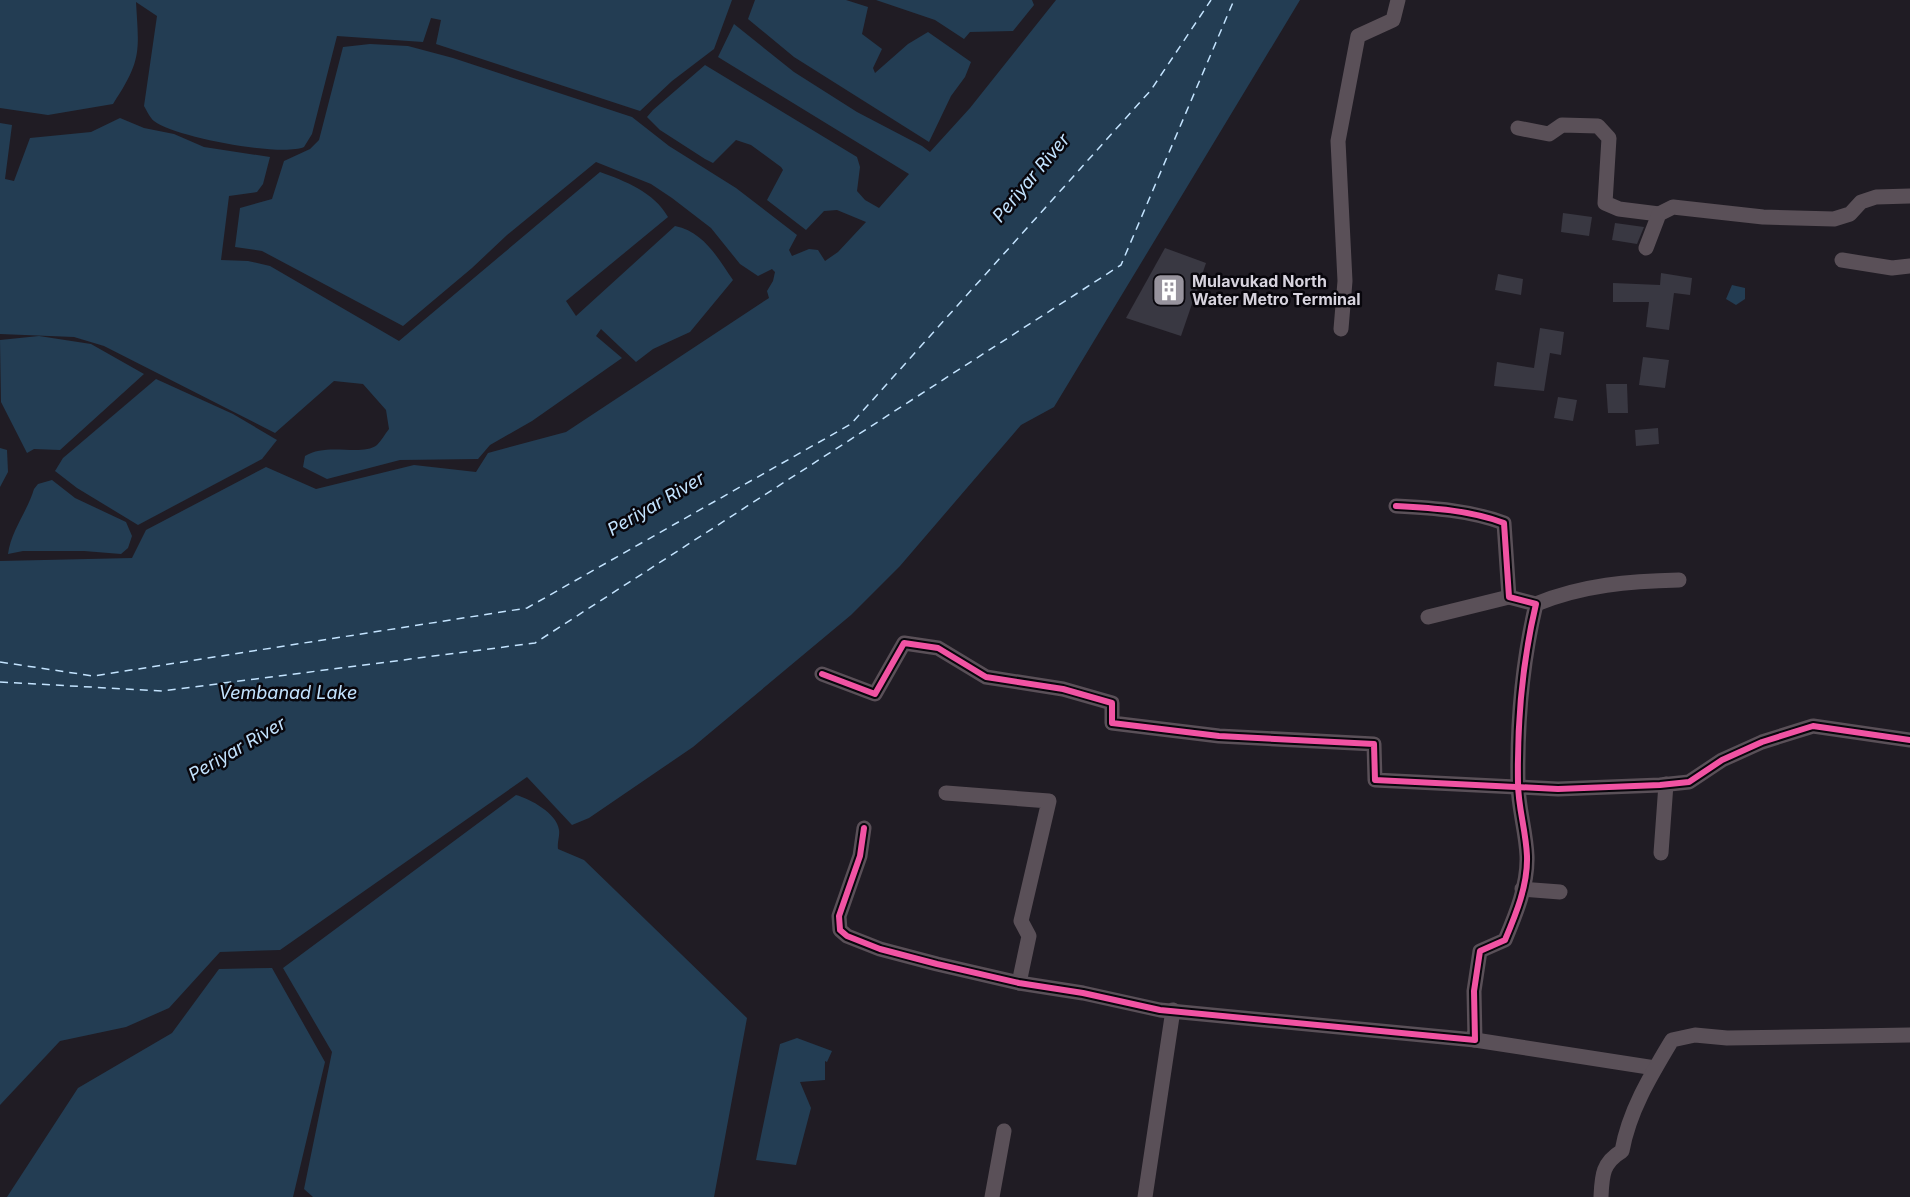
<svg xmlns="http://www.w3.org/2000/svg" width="1910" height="1197" font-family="Inter,sans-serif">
  <rect width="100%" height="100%" fill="#201c24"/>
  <g fill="#233d53">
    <path d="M0 0H732L714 49 672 81 640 111 436 44 441 20 431 18 423 42 337 36 312 134 304 147C281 157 174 137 154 121 150 118 147 111 144 106L157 16 136 2C139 52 142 60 113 104L48 115 0 108Z"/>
    <path d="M755 0H846L868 7 862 34 882 49 873 68 875 73 908 44 928 32 971 62 965 77 951 96 929 142 794 57 748 19Z"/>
    <path d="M876 0H1032L1034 5 1013 31 970 32 964 39 935 20Z"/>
    <path d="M1056 0H1300L1054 407 1021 425 900 566 851 615 693 747 589 818 572 825 527 777 280 950 220 952 169 1008 126 1027 60 1041 0 1105V561L132 558 146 530 266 467 316 489 414 465 476 472 488 453 566 432 769 298 767 291 773 281 775 272 772 269 758 276 740 264 711 228 672 198 651 184 596 162 507 235 472 268 403 326 262 251 235 247 240 208 272 199 284 161 310 149 319 140 343 47 370 44 408 46 453 58 632 117 669 146 736 188 797 235 789 250 792 256 809 249 818 250 825 261 838 252 866 222 837 210 824 211 806 230 767 200 783 170 781 167 751 145 736 140 713 163 705 159 660 130 647 117 653 110 705 65 857 157 860 167 857 191 865 200 879 208 909 174 718 57 734 24 794 72 857 112 922 146 930 152 970 108Z"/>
    <path d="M120 118 144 128 174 134 204 147 270 157 263 184 257 192 229 196 221 260 248 261 270 266 399 341 600 172C625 181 654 192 668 217L566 301 576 316 675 226C704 232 717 257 733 280L690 332 653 349 636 362 601 329 596 336 622 358 532 421 490 445 478 459 400 460 327 479 303 467 305 456C328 442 361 457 377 445 381 441 385 434 389 429L386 410 363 384 334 381 275 433 104 346 74 337 0 334V123L12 125 5 179 14 181 30 138 91 132Z"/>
    <path d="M1732 285 1745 288V299L1736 305 1726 299Z"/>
    <path d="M39 336 91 344 144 374 60 450 34 449 27 453 1 402 0 340Z"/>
    <path d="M156 379 233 414 277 440 262 459 138 525 77 488 55 471 63 458Z"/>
    <path d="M0 448 7 450 8 472 0 487Z"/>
    <path d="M52 480 75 498 126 522 132 536 128 548 121 554 84 551H23L8 554C11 531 27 512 34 489L38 484Z"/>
    <path d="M516 795C530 799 557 813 559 830 560 836 557 842 558 849L584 860 747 1018 714 1197H313L304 1189 332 1052 283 968Z"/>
    <path d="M272 968 325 1062 293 1197H7L78 1088 172 1033 219 969Z"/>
    <path d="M797 1038 832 1051 827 1062 825 1061V1080L800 1082 811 1108 796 1165 756 1160 780 1044Z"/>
  </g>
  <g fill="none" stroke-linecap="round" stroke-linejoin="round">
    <g stroke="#c3e3fe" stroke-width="1.5" stroke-dasharray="8 6" stroke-linecap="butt">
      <path d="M0 662 93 676 527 608 851 424 1151 90 1211 0"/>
      <path d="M0 682 162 691 535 643 1121 265 1234 0"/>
    </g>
  </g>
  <g fill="#393842">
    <path d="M1563 213 1592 217 1589 236 1561 232Z"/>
    <path d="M1615 223 1644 227 1637 244 1612 240Z"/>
    <path d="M1165 248 1206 263 1181 336 1126 318Z"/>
    <path d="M1661 273 1692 278 1690 295 1674 293 1669 330 1646 327 1649 302H1613V283L1660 285Z"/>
    <path d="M1498 274 1523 279 1521 295 1495 290Z"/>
    <path d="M1540 328 1564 332 1561 355 1550 353 1544 391 1494 386 1497 362 1534 368Z"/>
    <path d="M1643 357 1669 360 1665 388 1639 385Z"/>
    <path d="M1606 384H1627L1628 413H1608Z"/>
    <path d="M1558 397 1577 400 1573 421 1554 418Z"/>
    <path d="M1658 428 1659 444 1636 446 1635 430Z"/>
  </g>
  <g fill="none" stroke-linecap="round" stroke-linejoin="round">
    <g stroke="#5a5058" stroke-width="15">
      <path d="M1518 128 1549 134 1562 125 1598 126 1609 138 1605 203 1619 209 1659 214"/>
      <path d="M1646 248 1659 214 1673 207 1763 217 1834 219 1850 214 1861 202 1876 197 1910 196"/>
      <path d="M1842 260 1892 268 1910 266"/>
      <path d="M1341 329 1345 281 1338 141 1358 36 1393 20 1398 0"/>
      <path d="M1536 604C1582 585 1630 581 1679 580"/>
      <path d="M1428 617 1509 597"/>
      <path d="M822 674 875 694 904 643 938 648 986 677 1063 689 1112 703V723L1219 736 1374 744 1375 780 1558 789 1660 785 1689 782 1722 760 1762 742 1813 726 1910 740"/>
      <path d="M946 793 1049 801 1021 921 1029 936 1019 983"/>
      <path d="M864 828 860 856 839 916 840 930 847 936 880 949 937 964 1019 983 1083 993 1160 1010 1475 1040 1474 991 1480 951 1505 940C1516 914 1528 885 1527 856 1526 831 1518 807 1518 783 1517 722 1522 663 1536 604L1509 597 1504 523C1469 510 1433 508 1396 506"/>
      <path d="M1661 853 1666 784"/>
      <path d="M1522 889 1560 892"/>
      <path d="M1475 1040 1655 1068"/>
      <path d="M992 1197 1004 1131"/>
      <path d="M1145 1197 1173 1010"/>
      <path d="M1601 1197C1602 1176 1602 1163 1622 1151 1629 1111 1651 1075 1672 1040L1695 1035 1727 1038 1910 1035"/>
    </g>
    <defs>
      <g id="cycleway">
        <path d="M822 674 875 694 904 643 938 648 986 677 1063 689 1112 703V723L1219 736 1374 744 1375 780 1558 789 1660 785 1689 782 1722 760 1762 742 1813 726 1910 740"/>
        <path d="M864 828 860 856 839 916 840 930 847 936 880 949 937 964 1019 983 1083 993 1160 1010 1475 1040 1474 991 1480 951 1505 940C1516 914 1528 885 1527 856 1526 831 1518 807 1518 783 1517 722 1522 663 1536 604L1509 597 1504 523C1469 510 1433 508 1396 506"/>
      </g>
    </defs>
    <use href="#cycleway" stroke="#08060c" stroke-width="10"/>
    <use href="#cycleway" stroke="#f153a3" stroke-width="6"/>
  </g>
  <defs>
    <symbol id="building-square" viewBox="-11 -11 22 22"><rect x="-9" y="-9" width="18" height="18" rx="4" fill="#97939d" stroke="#08060c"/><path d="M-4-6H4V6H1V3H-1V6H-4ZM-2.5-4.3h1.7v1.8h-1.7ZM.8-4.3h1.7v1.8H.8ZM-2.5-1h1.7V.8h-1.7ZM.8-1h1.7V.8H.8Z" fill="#fff"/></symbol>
  </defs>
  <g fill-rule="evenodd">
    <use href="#building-square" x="1150" y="271" width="38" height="38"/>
  </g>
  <g text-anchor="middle" stroke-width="5" stroke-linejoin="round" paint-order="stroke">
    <g font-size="16" font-weight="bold" fill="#d7d3de" stroke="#08060c" text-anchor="start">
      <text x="1192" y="287">Mulavukad North<tspan x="1192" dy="18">Water Metro Terminal</tspan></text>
    </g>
    <g font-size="18" font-style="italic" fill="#c3e3fe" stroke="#08060c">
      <text transform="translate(1031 178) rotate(-50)" y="6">Periyar River</text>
      <text transform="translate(656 504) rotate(-30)" y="6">Periyar River</text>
      <text x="288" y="699">Vembanad Lake</text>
      <text transform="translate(237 749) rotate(-30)" y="6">Periyar River</text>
    </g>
  </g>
</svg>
